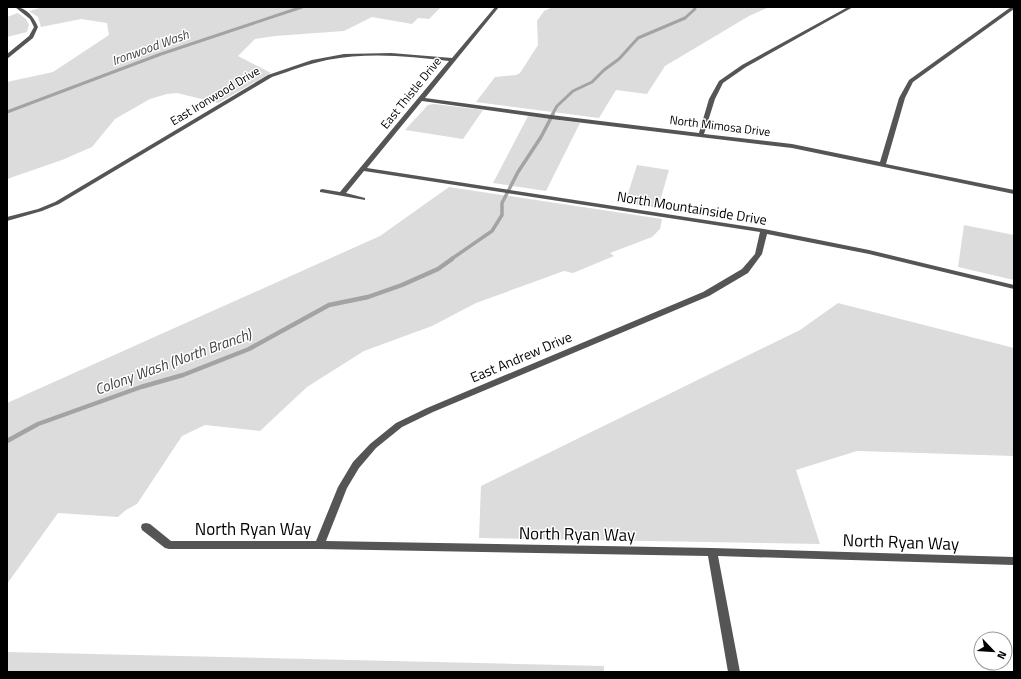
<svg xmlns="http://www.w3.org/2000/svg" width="1021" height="679" font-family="'Titillium Web',sans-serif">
  <rect width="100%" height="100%" fill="#fff"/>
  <g fill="#dcdcdc">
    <path d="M43 7H441L429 19 418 18 412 24 372 17 344 31 275 36 255 39 238 56 271 73 218 103 177 93 167 94 150 99 115 119 92 147 62 160 7 179V82L53 72 109 35 107 23 81 19 41 27 38 17 29 11Z"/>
    <path d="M553 7H769L749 16 665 66 647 94 616 90 599 118 476 102 495 77 516 75 520 73 538 45 537 21 544 11Z"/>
    <path d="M18 13 26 19 29 25 27 32 7 37V17Z"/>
    <path d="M434 104 483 110 463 139 405 130 428 105Z"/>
    <path d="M528 116 580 123 546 191 493 183Z"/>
    <path d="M637 165 669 170 658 208 625 203Z"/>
    <path d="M449 187 662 219 660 229 652 237 610 253 614 256 573 273 564 271 476 303 432 326 364 351 307 387 260 431 205 425 182 436 137 504 126 510 118 517 58 513 7 584V403L380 236Z"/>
    <path d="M964 225 1014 235V280L958 267Z"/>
    <path d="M838 303 1014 348V456L857 451 796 470 820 544 479 538 481 486 800 330Z"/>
    <path d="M7 652 604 666V672H7Z"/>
  </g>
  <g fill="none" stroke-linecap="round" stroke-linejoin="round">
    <g stroke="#a3a3a3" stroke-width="3">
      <path d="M7 112 161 54 302 7"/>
      <path d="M552 115 557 106 573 91 592 82 604 70 619 59 638 38 685 18 695 9 694 7"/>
    </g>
    <path stroke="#a3a3a3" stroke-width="3.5" d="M450 260 492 231 502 215V203L518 172 541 137 553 114"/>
    <path stroke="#a3a3a3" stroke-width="4.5" d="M7 441 38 424 141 387 183 375 249 349 329 305 368 297 402 285 438 269 452 259"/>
    <g fill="#555" fill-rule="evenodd">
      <path d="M15 7C26 7 34 17 38 27L33 38 7 59V54L29 36 34 27 30 19Z"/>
      <path d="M495 7H499L425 98 551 115 699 133 709 99 719 81 742 65 848 7H853L746 67 723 83 715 99 704 134 792 144 880 162 899 98 909 80 1011 7H1014V9L913 82 905 98 886 164 1014 190V194L792 148 551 119 422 101 367 168 764 229 869 250 1014 285V289L869 254 767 234 762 254 748 273 709 296 433 412 402 427 376 448 359 468 347 488 326 541 712 548 1014 557V565L718 556 740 672H728L708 556 319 549H169L165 548 142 530 141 527 142 524 146 523 150 524 171 541H316L338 487 353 462 370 444 396 423 427 408 703 292 742 269 755 254 760 232 364 171 346 193 365 198V200L320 192V190L322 189 340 192 449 61C409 56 368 52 327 60 308 64 290 71 272 77L59 204 42 211 7 221V217L38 209 55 202 268 75 312 60 344 54 391 53 452 58Z"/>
    </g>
  </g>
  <g text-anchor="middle" stroke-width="3" stroke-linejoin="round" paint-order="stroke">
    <g font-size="12" fill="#000" stroke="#fff">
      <text transform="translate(411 93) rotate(-51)" y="4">East Thistle Drive</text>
      <text transform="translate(215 96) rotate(-31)" y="4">East Ironwood Drive</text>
      <text transform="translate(720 126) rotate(7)" y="4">North Mimosa Drive</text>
    </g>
    <g font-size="13" font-style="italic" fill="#444" stroke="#fff">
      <text transform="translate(150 47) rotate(-20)" y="5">Ironwood Wash</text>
    </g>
    <g font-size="14" fill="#000" stroke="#fff">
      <text transform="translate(692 208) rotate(9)" y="5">North Mountainside Drive</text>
      <text transform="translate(521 357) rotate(-23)" y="5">East Andrew Drive</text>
    </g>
    <g font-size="15" font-style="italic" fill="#444" stroke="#fff">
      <text transform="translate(173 362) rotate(-20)" y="5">Colony Wash (North Branch)</text>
    </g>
    <g font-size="17" fill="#000" stroke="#fff">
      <text x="253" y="535">North Ryan Way</text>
      <text transform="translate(577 534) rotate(1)" y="6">North Ryan Way</text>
      <text transform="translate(901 542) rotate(2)" y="6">North Ryan Way</text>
    </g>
  </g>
  <rect width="1021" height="679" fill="none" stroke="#000000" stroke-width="16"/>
  <g transform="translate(993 651) rotate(115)"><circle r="19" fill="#ffffff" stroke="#999999"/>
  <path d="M0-3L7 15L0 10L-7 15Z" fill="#000000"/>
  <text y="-6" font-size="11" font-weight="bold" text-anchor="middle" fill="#000000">N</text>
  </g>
</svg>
